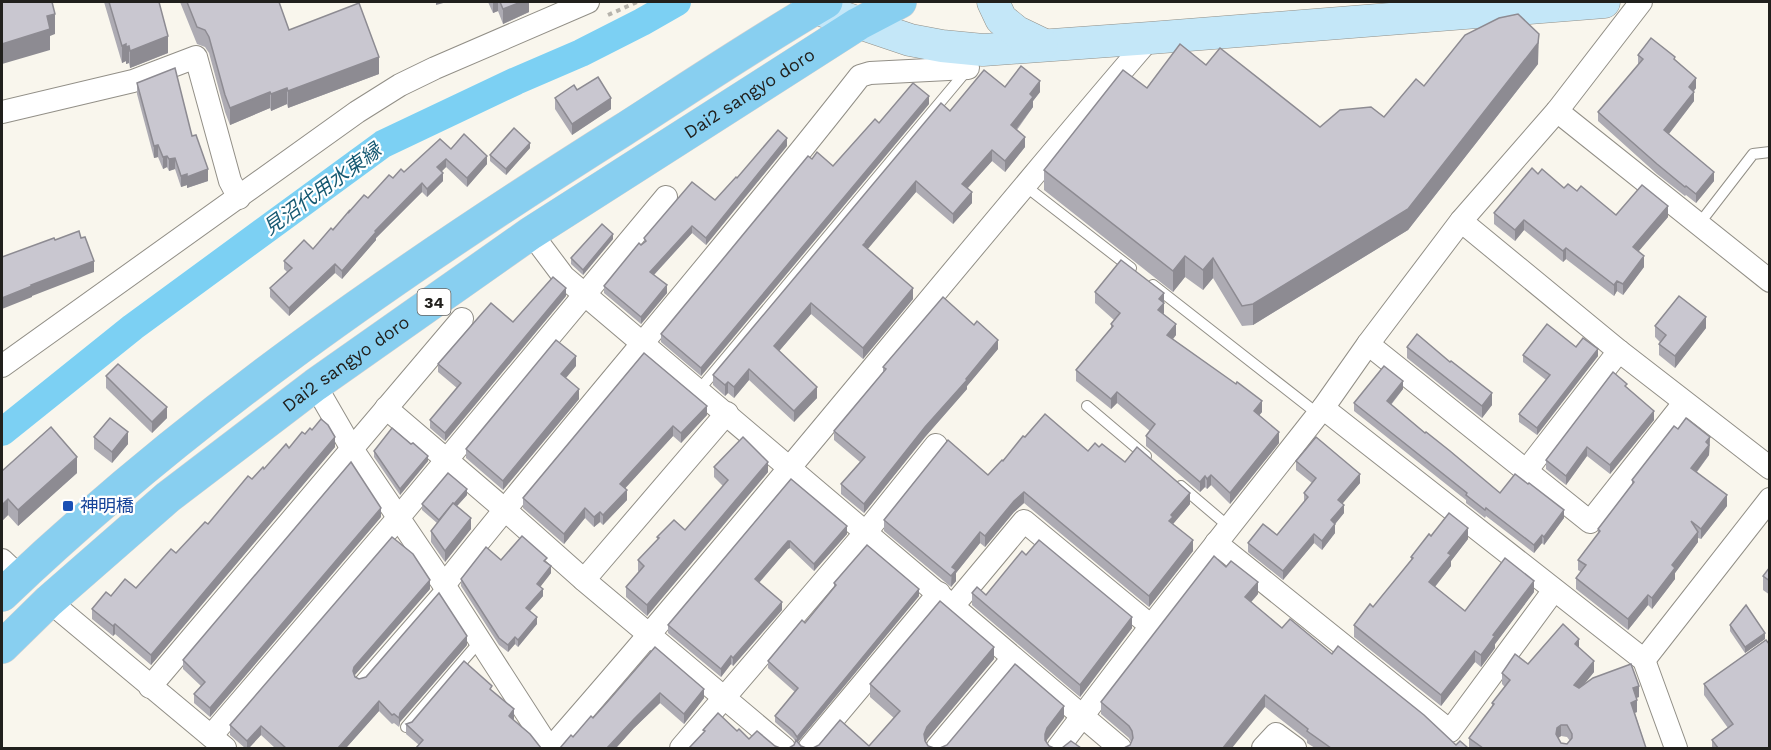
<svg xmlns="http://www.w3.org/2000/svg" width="1771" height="750" font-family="'Work Sans','Noto Sans JP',sans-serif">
  <rect width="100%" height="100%" fill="#f9f6ed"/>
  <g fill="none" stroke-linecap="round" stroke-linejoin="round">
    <path stroke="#7cd0f3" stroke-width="28" d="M2 432 133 327 383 144 516 81 581 53 642 22 677 2"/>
    <defs>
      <g id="lane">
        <path d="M1024 185 1131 268"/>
        <path d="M1699 224 1753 154 1770 152"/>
        <path d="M1153 285 1318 414"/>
        <path d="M699 390 968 69"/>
        <path d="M1087 406 1146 456"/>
        <path d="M1181 486 1228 526"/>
        <path d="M360 681 444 585"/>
        <path d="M406 727 480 641"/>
      </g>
      <g id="street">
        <path d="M1557 111 1770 281"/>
        <path d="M2 112 133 81 196 57 230 181 239 198"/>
        <path d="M1461 221 1619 351 1770 468"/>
        <path d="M531 233 564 277 1120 748"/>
        <path d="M1368 344 1590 522 1684 403"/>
        <path d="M2 366 357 112 400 85 435 68 588 2"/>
        <path d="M315 385 352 449 444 585 549 748"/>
        <path d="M386 408 504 509 584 580 784 748"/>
        <path d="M1323 408 1644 660 1676 748"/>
        <path d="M1526 471 1619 351"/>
        <path d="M1216 543 1450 731 1554 590"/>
        <path d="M2 560 20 577"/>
        <path d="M584 580 727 413"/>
        <path d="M444 585C580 414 725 249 860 76L870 73 968 68"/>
        <path d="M49 601 225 748"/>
        <path d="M953 606 1024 521 1151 626"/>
        <path d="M1644 660 1770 499"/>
        <path d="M150 687 462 319"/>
        <path d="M211 736 399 517 666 197"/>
        <path d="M551 748C755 515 948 273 1150 38"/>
        <path d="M681 748 866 532 936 445"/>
        <path d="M809 748 939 593"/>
        <path d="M937 748 1013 658"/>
        <path d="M1058 748 1151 626 1323 408 1368 344 1461 221 1557 111 1641 2"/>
        <path d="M1263 748 1276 734 1295 748"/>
      </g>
      <g id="secondary">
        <path d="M807 2 815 8 910 40 942 46 983 50 1150 38 1604 2"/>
        <path d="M993 2 1001 19 1017 32 1042 44"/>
      </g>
      <g id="primary">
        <path d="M2 595C189 416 404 268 623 130 690 87 757 42 826 2"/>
        <path id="s1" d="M2 647 49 601 168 497 315 385 531 233 858 24 900 2"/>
      </g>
    </defs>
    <use href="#lane" stroke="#928f87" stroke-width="12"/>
    <use href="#street" stroke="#928f87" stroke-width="24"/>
    <use href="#secondary" stroke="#928f87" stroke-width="33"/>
    <use href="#primary" stroke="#d3d2d2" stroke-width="34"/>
    <path stroke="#b6b3ac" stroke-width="4" stroke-dasharray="4.5 4.5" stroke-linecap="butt" d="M608 15 637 2"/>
    <use href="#lane" stroke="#fff" stroke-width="10"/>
    <use href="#street" stroke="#fff" stroke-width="22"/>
    <use href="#secondary" stroke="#c4e7f8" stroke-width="32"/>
    <use href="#primary" stroke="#88cff0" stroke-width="33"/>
  </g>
  <g fill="#adabb3" fill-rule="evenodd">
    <path d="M104 2H159L168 53 130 68 129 63 126 64V61L122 63Z"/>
    <path d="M180 2H279L289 30 379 74 288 108 287 104 271 111 270 108 230 125 225 112 209 53 205 47 197 44Z"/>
    <path d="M488 2H529V12L503 24 498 11 493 13Z"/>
    <path d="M1638 55 1675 60 1696 88 1694 91V101L1669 134 1714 181 1696 203 1686 195 1685 196 1657 174 1598 121V112L1638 65Z"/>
    <path d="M1538 64 1408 230 1253 325 1242 326 1213 278 1203 290 1185 277 1173 292 1044 190V170L1147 88 1206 65 1320 127 1384 117 1424 86Z"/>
    <path d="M137 83 192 136 208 181 187 188V185L181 187 175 169 169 171 167 167 163 169 158 157 154 158 137 94Z"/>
    <path d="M1005 87 1040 92 1033 101V107L1017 130 1025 147 1005 172 992 161 968 188 972 203 953 224 916 192 867 249 913 299 863 359 811 314 779 351 817 398 794 422 749 380 734 398 728 393 725 396 713 385V375L950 111Z"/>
    <path d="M577 90 611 109 572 135 555 109V98Z"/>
    <path d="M929 104 701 376 661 342V334L812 159 833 166 879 123Z"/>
    <path d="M787 146 706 245 692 233 654 275 667 293 641 324 604 293V286L644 243V238L715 200 737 178Z"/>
    <path d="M530 148 506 175 490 161V155Z"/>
    <path d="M451 149 487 164 467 187 446 167 442 171 443 181 427 197 422 192 376 238V240L342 279 335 273 289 316 270 297V288L288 273 284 269V261L313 249 349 212 393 178Z"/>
    <path d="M1538 174 1564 188 1577 191 1616 215 1668 217 1638 251 1644 267 1623 295 1617 291 1614 296 1566 259 1563 262 1524 230 1515 241 1494 224V213Z"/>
    <path d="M613 239 583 275 571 264V258Z"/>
    <path d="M1095 292 1164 293V313L1163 315 1176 335 1173 339 1262 412 1259 415 1279 443 1230 504 1211 485 1207 489 1205 487 1200 492 1146 446V436L1150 431 1117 403 1111 409 1076 381V370L1111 328V324L1114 320 1095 303Z"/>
    <path d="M566 296 445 441 430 428V420L457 388 438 372V364L513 322Z"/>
    <path d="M1655 326 1706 328 1675 368 1659 355V344L1660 342 1655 337Z"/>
    <path d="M1407 347 1492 405 1482 418 1407 358Z"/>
    <path d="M1576 347 1598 356 1537 435 1519 422V414L1546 380 1523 362V355Z"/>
    <path d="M998 349 967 386V389L925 437 864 513 841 494V484L860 462 834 440V431L883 372V367Z"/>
    <path d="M644 353 707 415 681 443 673 436 625 488 627 500 603 525 600 522 594 527 585 518 564 544 523 508V498Z"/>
    <path d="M576 366 565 378 579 399 503 490 466 458V449Z"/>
    <path d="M106 376 167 418 152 433 106 388Z"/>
    <path d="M1627 387 1654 420 1610 474 1587 456 1566 485 1546 469V460Z"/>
    <path d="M1403 389 1391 405 1425 433 1500 493 1564 518 1544 545 1542 543 1534 553 1486 516 1485 518 1466 503V500L1354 411V403Z"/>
    <path d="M1678 429 1710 437 1709 455 1697 472 1727 506 1701 539 1698 538V542L1675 573V579L1652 609 1648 605 1628 630 1576 589V578L1581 572 1578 570V560L1598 535V529L1632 485V480Z"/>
    <path d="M305 434 335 447 151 665 115 634 113 636 92 619V609L111 596 136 588 176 553 208 524 252 479Z"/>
    <path d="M94 437 128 444 112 463 94 449Z"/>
    <path d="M1025 437 1088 451 1099 447 1125 462 1190 504 1173 524 1193 551 1149 607 1024 503 1014 512 985 547 980 543 956 573V581L951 587 884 531V520L988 475Z"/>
    <path d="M374 451 428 461 400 495 374 457Z"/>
    <path d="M1296 461 1360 483 1342 503 1344 513 1335 524V533L1322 550 1314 543 1283 580 1248 552V543L1277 535 1304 502V493L1312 483 1296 470Z"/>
    <path d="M714 467 768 472 647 616 626 597V587L639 572 638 571V560L657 540V537L685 530 723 486 714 477Z"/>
    <path d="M2 471 77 473 18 526 8 515 2 521Z"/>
    <path d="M791 479 847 534 814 571 790 548 788 549 759 583 782 610 733 666 731 664 721 677 668 633V625Z"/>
    <path d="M467 495 457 506 471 529 445 562 431 542V531L437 523 422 510V504Z"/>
    <path d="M381 517 210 717 194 703V694L201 686 183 669V660Z"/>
    <path d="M1431 536 1468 539 1451 561V566L1435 587 1465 611 1534 592 1495 644V648L1481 667 1475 662 1441 706 1354 637V625L1373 607 1411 560V557Z"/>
    <path d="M867 545 919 589V596L798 742 801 746 806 748H786H789L794 745 796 742 793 738 775 722V716L795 692 768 668V661L802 620 805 623 834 587V583Z"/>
    <path d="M1026 555 1132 628 1080 697 972 605V593L986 595Z"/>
    <path d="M501 560 547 563 551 573 540 587 543 596 530 611 537 624 518 647 515 644 508 652 499 645 461 586V579Z"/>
    <path d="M1770 567V595L1763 590V576Z"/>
    <path d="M430 589 354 676 359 679 467 645 400 722 399 727 394 723 392 724 379 711 346 748H275L261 735 249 748H245L230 735V725Z"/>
    <path d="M1258 594 1251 602 1282 628 1332 654 1456 745 1468 748H1315L1307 743V740L1265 707 1130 745 1131 742 1129 738 1101 714V702Z"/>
    <path d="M1730 625 1765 639 1745 653 1730 631Z"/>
    <path d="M655 647 704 698 684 724 660 703 634 728 616 748H560L593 718 609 700Z"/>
    <path d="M1579 648 1594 672 1584 684 1639 697 1636 698 1637 712 1635 713 1646 748H1469V738L1492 708V703L1505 687 1502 684V673ZM1561 736 1567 737 1570 741 1567 744 1561 743 1558 738Z"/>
    <path d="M994 659 927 739 925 742 928 746H869L894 718 870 697V684Z"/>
    <path d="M1704 684 1770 748H1712V740L1728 728 1704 695Z"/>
    <path d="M492 691 514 719 513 720 419 745 406 734V724Z"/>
  </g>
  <g fill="#8d8b92">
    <path d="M436 2H447L436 5Z"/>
    <path d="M493 2H498V11L493 13Z"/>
    <path d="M521 2H529V12L503 24V9Z"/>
    <path d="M55 14V34L50 36V50L2 64V44L47 16Z"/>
    <path d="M1539 34 1538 64 1408 230 1253 325V304Z"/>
    <path d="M168 36V53L130 68V51Z"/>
    <path d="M126 44V61L122 63V46Z"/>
    <path d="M129 46V63L126 64V47Z"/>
    <path d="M379 57V74L288 108V91Z"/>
    <path d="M1696 78V88L1689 97V87Z"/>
    <path d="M1040 81V92L1033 101V107L1011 136V125L1030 94Z"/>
    <path d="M287 88V104L271 111V94Z"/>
    <path d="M270 92V108L230 125V108Z"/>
    <path d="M1694 92V101L1664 140V130Z"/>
    <path d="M929 96V104L701 376V368Z"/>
    <path d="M611 98V109L572 135V124Z"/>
    <path d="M1025 137V147L1005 172V161Z"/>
    <path d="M787 138V146L706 245V238Z"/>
    <path d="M530 143V148L506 175V169Z"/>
    <path d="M158 145V157L154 158V146Z"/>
    <path d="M992 150V161L962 194V184Z"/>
    <path d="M167 156V167L163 169V157Z"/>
    <path d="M487 156V164L467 187V178Z"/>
    <path d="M175 158V169L169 171V159Z"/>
    <path d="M446 159V167L437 176V167Z"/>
    <path d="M208 169V181L187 188V177Z"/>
    <path d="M1714 172V181L1696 203V194Z"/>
    <path d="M443 173V181L427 197V189Z"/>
    <path d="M187 174V185L181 187V176Z"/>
    <path d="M916 181V192L867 250 863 245 866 241Z"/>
    <path d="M422 183V192L376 238V240L342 279V271L375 231Z"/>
    <path d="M972 192V203L953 224V214Z"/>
    <path d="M1668 206V217L1633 258V247Z"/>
    <path d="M1524 220V230L1515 241V230Z"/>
    <path d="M692 226V233L650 279V272Z"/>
    <path d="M613 234V239L583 275V270Z"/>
    <path d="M1566 248V259L1563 262V251Z"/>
    <path d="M1185 256V277L1173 292V271Z"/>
    <path d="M1644 256V267L1623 295V284Z"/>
    <path d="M1213 258V278L1203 290V270Z"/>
    <path d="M94 261V272L32 296V297L2 309V298L31 285Z"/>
    <path d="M335 264V273L289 316V308Z"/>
    <path d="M1617 281V291L1614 296V285Z"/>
    <path d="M667 285V293L641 324V317Z"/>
    <path d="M566 288V296L445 441V433Z"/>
    <path d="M913 288V299L863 359V348Z"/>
    <path d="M1164 293V313L1158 321 1159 299Z"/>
    <path d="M811 303V314L774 357V346Z"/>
    <path d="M1706 317V328L1675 368V356Z"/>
    <path d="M1176 324V335L1167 346V335Z"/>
    <path d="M998 340V349L967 386V389L925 437 864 513V504L925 427Z"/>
    <path d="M1598 349V356L1537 435V428Z"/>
    <path d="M576 356V366L561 384V374Z"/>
    <path d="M749 369V380L734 398V387Z"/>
    <path d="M1403 381V389L1387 409V401Z"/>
    <path d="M728 382V393L725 396V385Z"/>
    <path d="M817 387V398L794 422V411Z"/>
    <path d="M579 389V399L503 490V481Z"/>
    <path d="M1117 392V403L1111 409V399Z"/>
    <path d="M1492 393V405L1482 418V406Z"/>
    <path d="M1262 401V412L1254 422V411Z"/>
    <path d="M707 406V415L681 443V433Z"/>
    <path d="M167 407V418L152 433V422Z"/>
    <path d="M1654 411V420L1610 474V465Z"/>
    <path d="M673 426V436L620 494V484Z"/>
    <path d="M128 432V444L112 463V452Z"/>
    <path d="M1279 432V443L1230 504V493Z"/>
    <path d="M335 437V447L151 665V655Z"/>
    <path d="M1710 437 1709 455 1691 479V468Z"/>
    <path d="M1587 447V456L1566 485V476Z"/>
    <path d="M428 456V461L400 495V489Z"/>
    <path d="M77 457V473L18 526V510Z"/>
    <path d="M768 462V472L647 616V605Z"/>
    <path d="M1360 474V483L1338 509V500Z"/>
    <path d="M1211 475V485L1207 489V479Z"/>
    <path d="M1205 476V487L1200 492V482Z"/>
    <path d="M467 489V495L439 526V520Z"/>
    <path d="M627 490V500L603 525V515Z"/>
    <path d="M1024 492V503L1014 512 985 547V536L1014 501Z"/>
    <path d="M1190 493V504L1173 524 1169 521 1171 515Z"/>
    <path d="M1727 495V506L1701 539V529Z"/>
    <path d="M8 499V515L2 521V505Z"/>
    <path d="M1344 505V513L1331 529V520Z"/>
    <path d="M381 508V517L210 717V708Z"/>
    <path d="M585 508V518L564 544V534Z"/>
    <path d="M1564 510V518L1544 545V537Z"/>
    <path d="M600 512V522L594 527V517Z"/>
    <path d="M471 518V529L445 562V551Z"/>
    <path d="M1335 524V533L1322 550V541Z"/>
    <path d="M847 526V534L814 571V564Z"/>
    <path d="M1468 528V539L1451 561V566L1429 594V582L1448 553Z"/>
    <path d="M980 532V543L956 573V581L951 587 952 567Z"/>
    <path d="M1698 532V542L1675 573V579L1652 609V598L1672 565Z"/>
    <path d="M1314 534V543L1283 580V571Z"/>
    <path d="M1542 535V543L1534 553V545Z"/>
    <path d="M1193 540V551L1149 607V596Z"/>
    <path d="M788 541H790V548L788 549 755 587V579Z"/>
    <path d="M551 566V573L537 591V584Z"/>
    <path d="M430 580V589L354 676 353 671 354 667Z"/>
    <path d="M1534 581V592L1495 644V648L1481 667V655L1493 635Z"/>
    <path d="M1258 582V594L1245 609V597Z"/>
    <path d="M543 589V596L526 615V608Z"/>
    <path d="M919 589V596L797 743V737Z"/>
    <path d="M1648 595V605L1628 630V619Z"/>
    <path d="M782 602V610L733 666V658Z"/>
    <path d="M537 617V624L518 647V640Z"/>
    <path d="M1132 617V628L1080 697V685Z"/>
    <path d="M115 624V634L113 636V626Z"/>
    <path d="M1765 633V639L1745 653V647Z"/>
    <path d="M467 636V645L400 722 399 727V718L400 713Z"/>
    <path d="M515 637V644L508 652V645Z"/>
    <path d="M1579 639V650L1575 644Z"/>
    <path d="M994 647V659L927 739 924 746V734L927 727Z"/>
    <path d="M1475 651V662L1441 706V695Z"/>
    <path d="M731 656V664L721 677V669Z"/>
    <path d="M1594 661V672L1574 697V685Z"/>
    <path d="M1639 686V697L1633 699V688Z"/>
    <path d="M704 689V698L684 724V714Z"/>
    <path d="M660 693V703L634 728 616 748H607L634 719Z"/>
    <path d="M1265 695V707L1232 748H1223Z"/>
    <path d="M1637 700V712L1631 714V703Z"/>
    <path d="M379 701V711L346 748H338Z"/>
    <path d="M1064 706V718L1047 740 1045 746V734L1047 728Z"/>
    <path d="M514 709V719L509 726V716Z"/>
    <path d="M1561 725V736L1557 739 1556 734 1557 728Z"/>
    <path d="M261 726V735L249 748H247V741Z"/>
  </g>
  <g fill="#c9c7d0" stroke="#8d8b92" stroke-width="1.5" fill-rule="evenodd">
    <path d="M2 2H52L55 14 47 16 50 29 2 44Z"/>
    <path d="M109 2H159L168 36 130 51 129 46 126 47V44L122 46Z"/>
    <path d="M187 2H279L289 30 359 3 379 57 288 91 287 88 271 94 270 92 230 108 225 95 209 37 205 30 197 27Z"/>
    <path d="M500 2H521L503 9Z"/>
    <path d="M1518 14 1539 34 1538 43 1408 209 1253 304 1242 306 1213 258 1203 270 1185 256 1173 271 1044 170 1123 70 1147 88 1180 44 1206 65 1220 48 1320 127 1340 110 1371 107 1384 117 1416 79 1424 86 1465 35 1499 18Z"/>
    <path d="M1651 38 1675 57 1674 59 1696 78 1689 87 1694 92 1664 130 1714 172 1696 194 1686 186 1685 187 1657 164 1598 112 1643 59 1638 55Z"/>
    <path d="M1021 66 1040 81 1030 94 1033 97 1011 125 1025 137 1005 161 992 150 962 184 972 192 953 214 916 181 866 241H867L863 245 913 288 863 348 811 303 774 346 817 387 794 411 749 369 734 387 728 382 725 385 713 375 941 103 950 111 984 70 1005 87Z"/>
    <path d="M175 68 192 136 196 135 208 169 187 177V174L181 176 175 158 169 159 167 156 163 157 158 145 154 146 137 83Z"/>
    <path d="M598 77 611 98 572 124 555 98 574 85 577 90Z"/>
    <path d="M913 83 929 96 701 368 661 334 808 156 812 159 817 152 833 166 875 119 879 123Z"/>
    <path d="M514 128 530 143 506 169 490 155Z"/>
    <path d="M778 130 787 138 706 238 692 226 650 272 667 285 641 317 604 286 639 243 641 245 646 241 644 238 692 182 715 200 736 177 737 178Z"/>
    <path d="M464 134 487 156 467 178 446 159 437 167 443 173 427 189 422 183 375 231 376 232 342 271 335 264 289 308 270 288 292 268 284 261 304 240 313 249 331 228 333 230 349 211V212L364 195 368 198 389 175 393 178 401 169 404 172 440 139 451 149Z"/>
    <path d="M1532 168 1538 174 1542 169 1564 188 1568 184 1577 191 1581 186 1616 215 1642 185 1668 206 1633 247 1644 256 1623 284 1617 281 1614 285 1566 248 1563 251 1524 220 1515 230 1494 213Z"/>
    <path d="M602 224 613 234 583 270 571 258Z"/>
    <path d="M79 231 81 238 85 237 94 261 31 285 32 286 2 298V257L54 238 55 240Z"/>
    <path d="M1121 260 1164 293 1159 299 1164 303 1158 310 1176 324 1167 335 1236 384 1237 382 1262 401 1254 411 1279 432 1230 493 1211 475 1207 479 1205 476 1200 482 1146 436 1155 424 1117 392 1111 399 1076 370 1113 326 1111 324 1120 313 1095 292Z"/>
    <path d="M553 277 566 288 445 433 430 420 461 383 438 364 491 303 513 322Z"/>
    <path d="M1679 296 1706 317 1675 356 1659 344 1666 335 1655 326Z"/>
    <path d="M943 297 974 325 977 321 998 340 966 379 967 380 925 427 864 504 841 484 865 457 834 431 886 369 883 367Z"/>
    <path d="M1547 324 1576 347 1583 338 1598 349 1537 428 1519 414 1550 375 1523 355Z"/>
    <path d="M1417 334 1450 362 1451 361 1492 393 1482 406 1407 347Z"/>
    <path d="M556 340 576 356 561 374 579 389 503 481 466 449Z"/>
    <path d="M644 353 707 406 681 433 673 426 620 484 627 490 603 515 600 512 594 517 585 508 564 534 523 498Z"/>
    <path d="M118 364 167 407 152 422 106 376Z"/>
    <path d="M1384 366 1403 381 1387 401 1425 433 1426 432 1450 451 1500 493 1515 474 1528 484 1529 483 1564 510 1544 537 1542 535 1534 545 1486 508 1485 510 1466 495 1467 493 1354 403Z"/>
    <path d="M1613 372 1627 384 1625 386 1654 411 1610 465 1587 447 1566 476 1546 460Z"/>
    <path d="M1045 414 1088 451 1095 443 1099 447 1102 444 1125 462 1137 447 1190 493 1171 515 1173 517 1169 521 1193 540 1149 596 1024 492 1014 501 985 536 980 532 952 567 956 570 951 576 884 520 948 440 988 475 1002 460 1003 461 1023 436 1025 437Z"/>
    <path d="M110 418 128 432 112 452 94 437Z"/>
    <path d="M1686 418 1710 437 1706 442 1709 445 1691 468 1727 495 1701 529 1691 521 1698 532 1672 565 1675 568 1652 598 1648 595 1628 619 1576 578 1586 565 1578 560 1600 531 1598 529 1634 482 1632 480 1674 426 1678 429Z"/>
    <path d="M321 419 328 425 335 437 151 655 115 624 113 626 92 609 106 592 111 596 125 579 136 588 171 549 176 553 205 522 208 524 248 476 252 479 263 467 264 469 286 444 289 448 302 432 305 434 310 428 312 430Z"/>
    <path d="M51 427 77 457 18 510 8 499 2 505V471Z"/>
    <path d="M392 428 411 444 413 443 428 456 400 489 374 451Z"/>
    <path d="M743 437 768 462 647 605 626 587 644 566 638 560 659 538 657 537 674 520 685 530 728 480 714 467Z"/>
    <path d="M1316 437 1360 474 1338 500 1344 505 1331 520 1335 524 1322 541 1314 534 1283 571 1248 543 1263 524 1277 535 1308 497 1304 493 1316 478 1296 461Z"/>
    <path d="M351 462 381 508 210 708 194 694 205 682 183 660Z"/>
    <path d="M448 473 467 489 454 504 453 503 439 520 422 504Z"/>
    <path d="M791 479 847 526 814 564 790 541H788L755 579 782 602 733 658 731 656 721 669 668 625Z"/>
    <path d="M453 503 471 518 445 551 431 531Z"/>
    <path d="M1449 513 1468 528 1448 553 1451 555 1429 582 1465 611 1505 558 1534 581 1493 635 1495 636 1481 655 1475 651 1441 695 1354 625 1370 604 1373 607 1413 558 1411 557 1429 534 1431 536Z"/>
    <path d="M522 536 547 558 544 561 551 566 537 584 543 589 526 608 537 617 518 640 515 637 508 645 499 638 461 579 486 547 501 560Z"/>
    <path d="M392 537 413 554 430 580 354 667 353 671 355 677 359 679 366 677 439 593 467 636 400 713 399 718 394 714 392 715 379 701 338 748H286L261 726 247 741 230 725Z"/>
    <path d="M1039 540 1132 617 1080 685 972 593 977 587 986 595 1022 551 1026 555Z"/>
    <path d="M867 545 919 589 797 737 793 731 775 716 798 688 768 661 802 620 805 623 836 585 834 583Z"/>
    <path d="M1214 556 1226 567 1231 561 1258 582 1245 597 1282 628 1290 619 1332 654 1338 646 1424 715 1456 745 1460 741 1468 748H1331L1307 731 1308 729 1265 695 1223 748H1124L1130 745 1133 738 1132 731 1129 726 1101 702Z"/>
    <path d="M1770 567V581L1763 576Z"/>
    <path d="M940 601 994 647 927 727 924 734 925 741 928 746 934 748H813L819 745 840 720 869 746 900 711 870 684Z"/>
    <path d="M1746 605 1765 633 1745 647 1730 625Z"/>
    <path d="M1563 624 1579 639 1575 644 1594 661 1574 685 1579 688 1593 678 1631 664 1639 686 1633 688 1637 700 1631 703 1646 748H1483L1469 738 1494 704 1492 703 1510 680 1502 673 1515 654 1528 664ZM1561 725H1567L1572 734V738L1567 744 1561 743 1556 734 1557 728Z"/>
    <path d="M1766 640 1770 645V748H1718L1712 740 1733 724 1704 684Z"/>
    <path d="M655 647 704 689 684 714 660 693 634 719 607 748H560L571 735 573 737 591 716 593 718 609 700Z"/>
    <path d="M464 661 492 686 490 689 514 709 509 716 530 734 541 748H416L423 740 406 724 412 722Z"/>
    <path d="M1015 664 1064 706 1047 728 1045 734V740L1049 746 1054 748H940L947 745Z"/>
    <path d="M718 713 737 731 739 729 749 739 757 731 775 746 780 748H689L705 731 703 730Z"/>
    <path d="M796 740 801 746 806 748H786H789L794 745Z"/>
    <path d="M1071 741 1081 748H1062Z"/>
  </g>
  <rect fill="#1a4fb4" stroke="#fff" stroke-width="2" x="62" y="500" width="12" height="12" rx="3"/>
  <g text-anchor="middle" stroke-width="4.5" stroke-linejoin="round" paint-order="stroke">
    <rect fill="#fff" stroke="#646361" stroke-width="1.5" x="417.5" y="289" width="33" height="26" rx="4.5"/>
    <g font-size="16" font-weight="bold" fill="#21201d">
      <text x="434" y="308">34</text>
    </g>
    <g font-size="18" fill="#21201d" stroke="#fff">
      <text dy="6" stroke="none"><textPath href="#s1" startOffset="932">Dai2 sangyo doro</textPath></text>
      <text dy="6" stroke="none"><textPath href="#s1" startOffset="446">Dai2 sangyo doro</textPath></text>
    </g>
    <g font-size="18" fill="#164399" stroke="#fff" text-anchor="start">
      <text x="80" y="512">神明橋</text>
    </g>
    <g font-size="20" font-style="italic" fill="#165972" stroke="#fff">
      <text transform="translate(322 189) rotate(-36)" y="7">見沼代用水東縁</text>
    </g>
  </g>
  <rect width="1771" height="750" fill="none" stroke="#21201d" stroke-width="6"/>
</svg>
